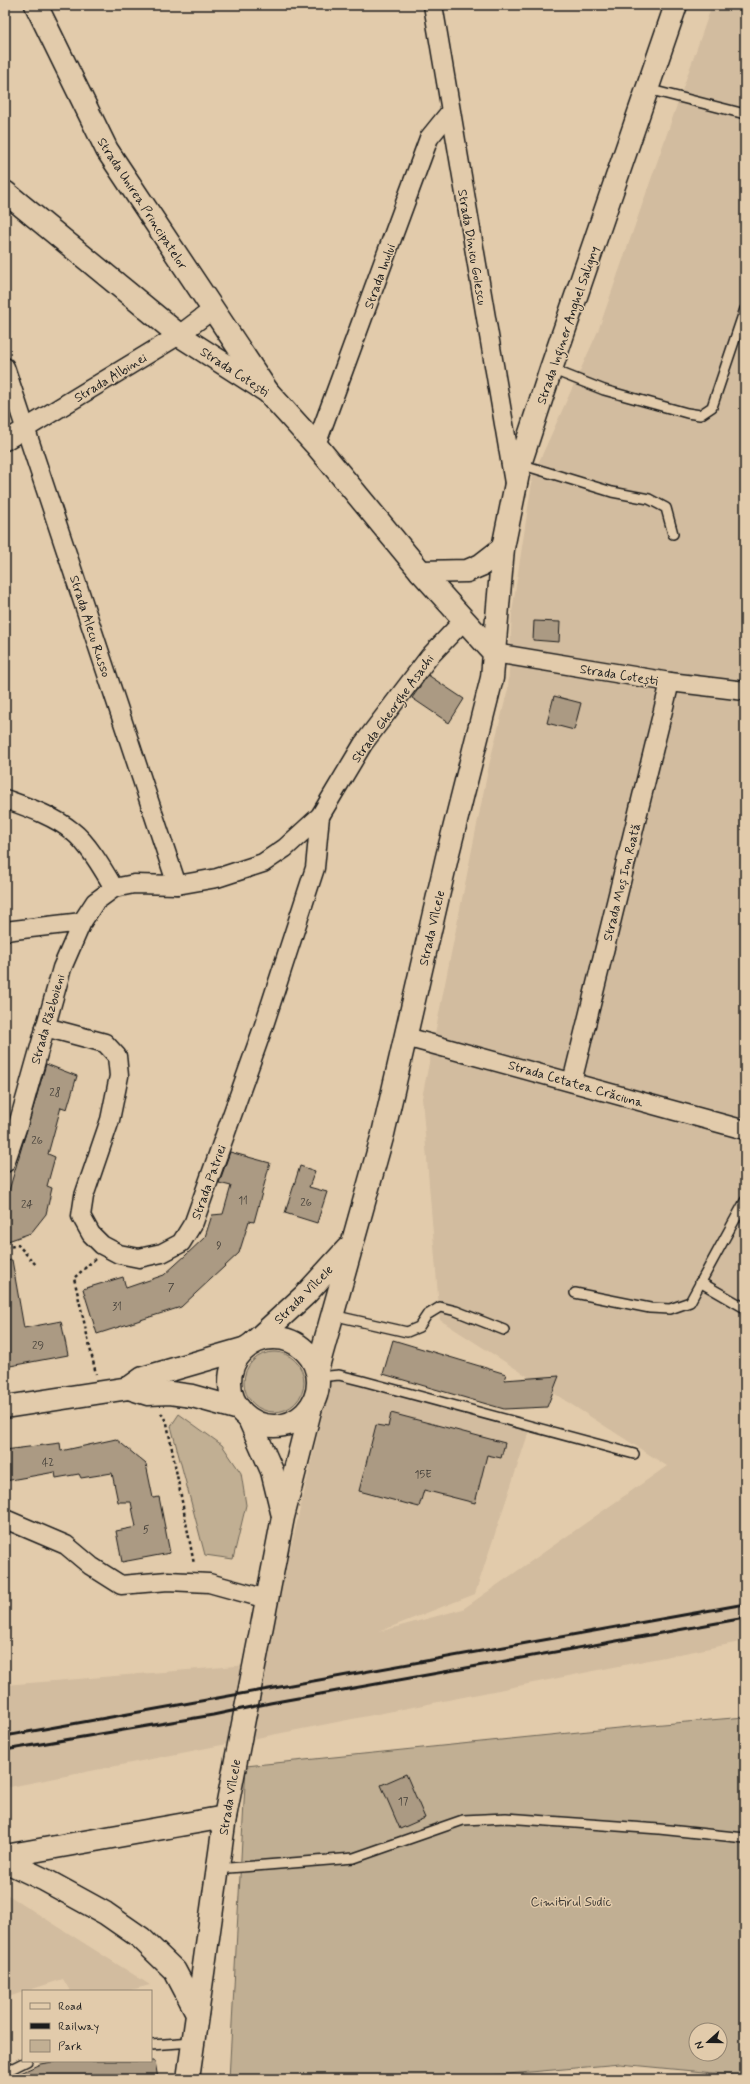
<svg xmlns="http://www.w3.org/2000/svg" width="750" height="2084" font-family="Mynerve,sans-serif">
  <rect width="100%" height="100%" fill="#e2cbab"/>
  <filter id="ink" filterUnits="userSpaceOnUse"><feTurbulence type="fractalNoise" baseFrequency=".025" numOctaves="2"/><feDisplacementMap in="SourceGraphic" scale="8" xChannelSelector="R" yChannelSelector="G"/><feConvolveMatrix kernelMatrix="1 2 1 2 8 2 1 2 1" color-interpolation-filters="sRGB"/></filter>
  <g filter="url(#ink)">
    <g fill="#d2bc9f">
      <path d="M712 5H745V1641L5 1788V1685L260 1664 272 1627 333 1370 529 1431 475 1594 378 1632 463 1609 667 1466 440 1320 422 1098 489 765 508 689 512 612 533 475 598 331Z"/>
      <path d="M5 1893 150 1985 127 1991H70L63 1979 5 1998Z"/>
    </g>
    <g fill="#c1af93" stroke="#6e6658" fill-rule="evenodd">
      <circle cx="274" cy="1382" r="30"/>
      <path d="M179 1414 222 1445 241 1473 246 1505 233 1559 205 1555 171 1426Z"/>
      <path d="M745 1717V2076L620 2064 452 2079H229L246 1766 628 1727ZM696 2030H720V2054H696Z"/>
    </g>
    <g fill="#ab9a83" stroke="#1c1c1c">
      <path d="M534 621 560 622 559 642 533 640Z"/>
      <path d="M428 675 464 699 449 723 412 698Z"/>
      <path d="M554 696 581 703 574 730 547 723Z"/>
      <path d="M46 1064 77 1076 67 1109 61 1107 48 1154 55 1157 47 1186 52 1188 46 1214 31 1233 5 1242V1195L8 1194Z"/>
      <path d="M230 1152 270 1163 254 1222 249 1221 239 1253 181 1307 97 1334 83 1289 123 1277 126 1288 164 1275 186 1255 205 1237 212 1215 223 1214 231 1186 219 1183Z"/>
      <path d="M300 1166 315 1171 309 1187 327 1192 317 1223 285 1213Z"/>
      <path d="M12 1260 24 1328 61 1321 68 1355 5 1367V1261Z"/>
      <path d="M393 1340 506 1374 504 1380 559 1376 547 1407 504 1409 383 1374Z"/>
      <path d="M391 1413 505 1443 501 1458 487 1455 475 1503 424 1490 419 1507 359 1491 376 1425 388 1427Z"/>
      <path d="M116 1439 146 1464 153 1498 159 1497 170 1553 122 1562 116 1531 136 1527 131 1502H118L112 1473 81 1478 79 1474 56 1478 55 1472 5 1481V1450L60 1443 61 1451Z"/>
      <path d="M406 1774 425 1818 400 1829 381 1785Z"/>
      <path d="M59 2061H155L158 2079H8L40 2064Z"/>
    </g>
    <g fill="none" stroke-linecap="round" stroke-linejoin="round">
      <defs>
        <g id="service">
          <path d="M647 89 745 114"/>
          <path d="M551 369 604 390 687 413 700 415 712 407 745 309"/>
          <path d="M520 464 612 492 649 499 666 508 673 534"/>
          <path d="M700 1282 745 1308"/>
          <path d="M575 1293 650 1308 670 1309 690 1302 745 1201"/>
          <path d="M332 1315 407 1332 419 1327 427 1315 440 1307 456 1311 504 1330"/>
          <path d="M319 1377 339 1375 363 1381 634 1454"/>
          <path d="M216 1869 354 1858 463 1820 506 1818 659 1829 745 1838"/>
          <path d="M151 2045 193 2042"/>
          <path d="M5 2072 27 2061"/>
        </g>
        <g id="minor">
          <path d="M433 5 514 483"/>
          <path d="M5 367 177 885"/>
          <path d="M5 441 179 335 212 310"/>
          <path d="M316 445 429 138 450 112"/>
          <path d="M494 653 670 682 745 691"/>
          <path d="M5 799C27 807 54 816 72 831 88 843 104 871 114 888"/>
          <path d="M5 931 82 922"/>
          <path d="M45 1027 105 1043 117 1056 119 1076 110 1120 84 1196 81 1216 91 1234 102 1245 119 1254 139 1258 162 1253 181 1243 194 1222 263 1028 315 868 320 816"/>
          <path d="M406 1037 745 1130"/>
          <path d="M572 1082 670 682"/>
          <path d="M5 1163 18 1125 62 968 82 922 95 902 114 888 134 884 177 885 217 878 263 863 285 848 320 816 363 744 429 657 465 619"/>
          <path d="M5 1519 66 1545 91 1566 121 1585 168 1581 209 1583 267 1599"/>
        </g>
        <g id="tertiary">
          <path d="M5 192 179 335 268 392"/>
          <path d="M5 1856 225 1817"/>
          <path d="M5 1861 45 1880 105 1913 141 1938 175 1971 197 2013"/>
        </g>
        <g id="secondary">
          <path d="M36 5 107 150 268 392 316 445 421 572 494 653 492 678 447 857 383 1134 317 1370"/>
          <path d="M421 572 467 571 481 565 503 548"/>
          <path d="M494 653 503 548 520 464 551 369 676 5"/>
          <circle cx="274" cy="1382" r="44"/>
          <path d="M254 1342 305 1295 347 1249"/>
          <path d="M129 1388 143 1378 243 1349"/>
          <path d="M5 1407 129 1388 148 1394 170 1393 192 1396 239 1409"/>
          <path d="M249 1419 272 1471 282 1512"/>
          <path d="M188 2079 225 1817 283 1517 311 1407"/>
        </g>
      </defs>
      <use href="#service" stroke="#1c1c1c" stroke-width="12"/>
      <use href="#minor" stroke="#1c1c1c" stroke-width="21"/>
      <use href="#tertiary" stroke="#1c1c1c" stroke-width="25"/>
      <use href="#secondary" stroke="#1c1c1c" stroke-width="25"/>
      <g stroke="#1c1c1c" stroke-width="2.5" stroke-dasharray="3 3" stroke-linecap="butt">
        <path d="M5 1248 18 1245 37 1266"/>
        <path d="M95 1259 74 1278 96 1374"/>
        <path d="M161 1413 167 1423 194 1564"/>
      </g>
      <use href="#service" stroke="#e2cbab" stroke-width="9"/>
      <use href="#minor" stroke="#e2cbab" stroke-width="18"/>
      <use href="#tertiary" stroke="#e2cbab" stroke-width="22"/>
      <use href="#secondary" stroke="#e2cbab" stroke-width="22"/>
      <g stroke="#1c1c1c" stroke-width="3">
        <path d="M5 1736 745 1604"/>
        <path d="M5 1750 213 1715 270 1703 745 1618"/>
      </g>
    </g>
  </g>
  <g text-anchor="middle" stroke-width="3" stroke-linejoin="round" paint-order="stroke">
    <g font-size="11" fill="#403c36">
      <text x="55" y="1096">28</text>
      <text x="37" y="1144">26</text>
      <text x="243" y="1204">11</text>
      <text x="306" y="1206">26</text>
      <text x="27" y="1208">24</text>
      <text x="219" y="1249">9</text>
      <text x="171" y="1291">7</text>
      <text x="117" y="1310">31</text>
      <text x="38" y="1349">29</text>
      <text x="48" y="1466">42</text>
      <text x="423" y="1478">15E</text>
      <text x="146" y="1533">5</text>
      <text x="403" y="1805">17</text>
    </g>
    <g font-size="13" fill="#1c1c1c" stroke="#e2cbab">
      <text transform="translate(143 203) rotate(57)" y="5">Strada Unirea Principatelor</text>
      <text transform="translate(473 247) rotate(80)" y="5">Strada Dinicu Golescu</text>
      <text transform="translate(379 276) rotate(-70)" y="5">Strada Inului</text>
      <text transform="translate(567 325) rotate(-71)" y="5">Strada Inginer Anghel Saligny</text>
      <text transform="translate(235 371) rotate(33)" y="5">Strada Cotești</text>
      <text transform="translate(110 377) rotate(-31)" y="5">Strada Albinei</text>
      <text transform="translate(91 626) rotate(72)" y="5">Strada Alecu Russo</text>
      <text transform="translate(619 674) rotate(9)" y="5">Strada Cotești</text>
      <text transform="translate(392 708) rotate(-54)" y="5">Strada Gheorghe Asachi</text>
      <text transform="translate(621 882) rotate(-76)" y="5">Strada Moș Ion Roată</text>
      <text transform="translate(431 928) rotate(-77)" y="5">Strada Vîlcele</text>
      <text transform="translate(47 1019) rotate(-74)" y="5">Strada Războieni</text>
      <text transform="translate(576 1083) rotate(16)" y="5">Strada Cetatea Crăciuna</text>
      <text transform="translate(208 1182) rotate(-70)" y="5">Strada Patriei</text>
      <text transform="translate(303 1294) rotate(-45)" y="5">Strada Vîlcele</text>
      <text transform="translate(229 1797) rotate(-80)" y="5">Strada Vîlcele</text>
    </g>
    <g font-size="13" fill="#3d3934" stroke="#e2cbab">
      <text x="571" y="1906">Cimitirul Sudic</text>
    </g>
  </g>
  <rect width="750" height="2084" fill="none" stroke="#e2cbab" stroke-width="20"/>
  <rect x="10" y="10" width="730" height="2064" fill="none" stroke="#1c1c1c" stroke-width="1.5" filter="url(#ink)"/>
  <rect x="22" y="1990" width="130" height="72" fill="#e2cbab" stroke="#938572"/>
  <rect x="30" y="2003" width="20" height="6" fill="#e2cbab" stroke="#938572"/>
  <text x="58" y="2010" font-size="12" fill="#1c1c1c">Road</text>
  <rect x="30" y="2023" width="20" height="6" fill="#1c1c1c" stroke="#938572"/>
  <text x="58" y="2030" font-size="12" fill="#1c1c1c">Railway</text>
  <rect x="30" y="2040" width="20" height="12" fill="#c1af93" stroke="#938572"/>
  <text x="58" y="2050" font-size="12" fill="#1c1c1c">Park</text>
  <g transform="translate(708 2042) rotate(249)"><circle r="19" fill="#e2cbab" stroke="#938572"/>
  <path d="M0-3L7 15L0 10L-7 15Z" fill="#1c1c1c"/>
  <text y="-6" font-size="11" font-weight="bold" text-anchor="middle" fill="#1c1c1c">N</text>
  </g>
</svg>
